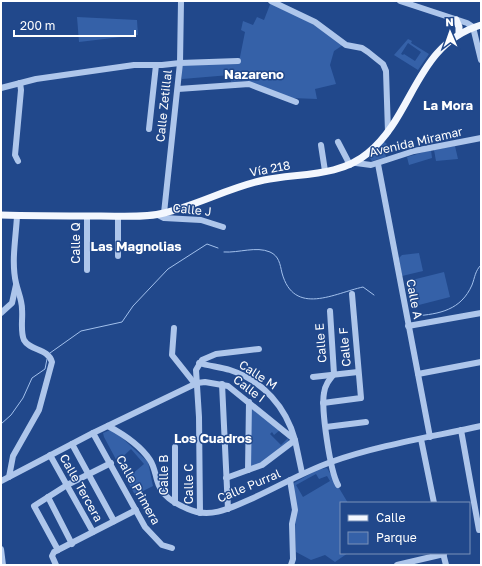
<svg xmlns="http://www.w3.org/2000/svg" width="482" height="566" font-family="'Golos Text',sans-serif">
  <rect width="100%" height="100%" fill="#21488b"/>
  <g fill="#3561a8" fill-rule="evenodd">
    <path d="M271 2 304 18 343 45 334 51 330 65 336 84 315 89 317 99 292 98 247 81 231 82 230 75 182 79V64L239 62 245 32 241 30 243 21 253 25 257 17 264 20Z"/>
    <path d="M77 17 137 20 138 35 79 42Z"/>
    <path d="M408 39 412 41 411 43 429 54 418 70 394 55ZM408 43 421 52 415 61 404 54 403 55 401 54Z"/>
    <path d="M383 141 387 144 384 148 386 157 372 161 368 156Z"/>
    <path d="M455 146 458 159 436 161 434 150Z"/>
    <path d="M431 150 432 158 409 165 407 157Z"/>
    <path d="M419 253 423 271 402 276 399 258 402 255Z"/>
    <path d="M444 272 450 297 415 306 408 281Z"/>
    <path d="M251 408 280 430 274 435 272 432 270 434 281 445 288 438 289 442 261 464 249 468Z"/>
    <path d="M110 430 120 436 148 462 153 486 135 495 104 437 103 433ZM131 449 144 464 131 475 119 460Z"/>
    <path d="M327 468 348 503H341V553H348L335 562 325 555 311 560 296 552 294 483 317 470ZM316 474 319 479 327 476 330 481 303 497 296 485Z"/>
  </g>
  <g fill="none" stroke-linecap="round" stroke-linejoin="round">
    <g stroke="#a2c0ec" stroke-width="1">
      <path d="M224 252C239 253 256 246 270 252 279 256 280 264 282 273 294 317 335 293 363 287L374 295"/>
      <path d="M415 316C440 314 461 310 472 285 475 277 475 271 481 265"/>
      <path d="M50 353 81 331 122 322 133 306 168 269 207 244 218 248"/>
      <path d="M1 424 11 415 23 398 32 378 45 369 47 359"/>
    </g>
    <g stroke="#aec6eb" stroke-width="6">
      <path d="M271 1 315 22 346 45 362 48 368 52 383 64 386 71 388 132"/>
      <path d="M400 1 467 23 473 27 481 60"/>
      <path d="M1 88 36 79 134 65H162L180 63 238 61"/>
      <path d="M178 89 249 84 296 102"/>
      <path d="M149 129 156 65"/>
      <path d="M338 142 350 165"/>
      <path d="M321 145 325 171"/>
      <path d="M18 161 15 155 21 90 20 83"/>
      <path d="M356 163 371 165 414 151 481 138"/>
      <path d="M378 164 430 437"/>
      <path d="M164 213 180 63 181 1"/>
      <path d="M158 215 164 218 201 220 223 227"/>
      <path d="M87 216V270"/>
      <path d="M118 256V216"/>
      <path d="M330 311 334 374C329 380 325 385 324 393 321 409 330 471 338 485"/>
      <path d="M1 313 12 303 16 285"/>
      <path d="M408 326 481 313"/>
      <path d="M174 328 172 355 195 384"/>
      <path d="M199 363C209 366 220 367 230 370 263 381 286 407 295 440L262 465 226 478"/>
      <path d="M418 374 481 362"/>
      <path d="M313 377 358 372"/>
      <path d="M222 384 228 509"/>
      <path d="M323 403 361 398 352 294"/>
      <path d="M108 426C123 434 140 445 150 460 154 466 155 473 157 480 161 496 174 503 188 509 210 519 231 508 251 499 278 487 303 472 331 462 379 445 431 437 481 426"/>
      <path d="M326 427 366 422"/>
      <path d="M461 430 479 530"/>
      <path d="M93 433 145 527 162 545 172 548"/>
      <path d="M421 439 434 503"/>
      <path d="M72 444 114 521"/>
      <path d="M175 447V503"/>
      <path d="M50 455 93 532"/>
      <path d="M248 470 249 402"/>
      <path d="M9 477 13 456 39 410 52 362C48 348 30 351 24 340 20 331 23 319 22 309 22 300 18 292 16 283 11 262 16 237 17 216"/>
      <path d="M290 480 295 510 292 524 293 559 291 565"/>
      <path d="M1 481 93 433 197 383 205 382 228 386 295 440 302 473"/>
      <path d="M48 497 72 544"/>
      <path d="M200 513 199 417 196 370 202 360 216 354 259 349"/>
      <path d="M1 549 3 565"/>
      <path d="M58 550 34 506 67 485 111 463"/>
      <path d="M443 553 446 565"/>
      <path d="M56 565 52 556 54 552 136 510"/>
      <path d="M397 565 444 554"/>
    </g>
    <g stroke="#f3f7fe" stroke-width="7">
      <path d="M456 20 459 27V34"/>
      <path d="M1 215C34 216 68 216 101 216 121 216 144 218 164 213 198 205 230 187 264 180 299 173 340 177 368 153 415 114 415 45 481 25"/>
    </g>
  </g>
  <g text-anchor="middle" stroke-width="3" stroke-linejoin="round" paint-order="stroke">
    <g font-size="12" fill="#fff" stroke="#21488b">
      <text transform="translate(164 106) rotate(-84)" y="4">Calle Zetillal</text>
      <text transform="translate(416 142) rotate(-13)" y="4">Avenida Miramar</text>
      <text transform="translate(270 169) rotate(-11)" y="4">Vía 218</text>
      <text transform="translate(192 210) rotate(6)" y="4">Calle J</text>
      <text transform="translate(76 243) rotate(-90)" y="4">Calle Q</text>
      <text transform="translate(414 299) rotate(79)" y="4">Calle A</text>
      <text transform="translate(321 343) rotate(-94)" y="4">Calle E</text>
      <text transform="translate(345 347) rotate(-95)" y="4">Calle F</text>
      <text transform="translate(258 375) rotate(33)" y="4">Calle M</text>
      <text transform="translate(249 389) rotate(37)" y="4">Calle I</text>
      <text transform="translate(164 475) rotate(-90)" y="4">Calle B</text>
      <text transform="translate(189 484) rotate(-90)" y="4">Calle C</text>
      <text transform="translate(249 486) rotate(-23)" y="4">Calle Purral</text>
      <text transform="translate(81 488) rotate(61)" y="4">Calle Tercera</text>
      <text transform="translate(138 490) rotate(61)" y="4">Calle Primera</text>
    </g>
    <g font-size="13" font-weight="bold" fill="#fff" stroke="#21488b">
      <text x="254" y="79">Nazareno</text>
      <text x="448" y="110">La Mora</text>
      <text x="136" y="251">Las Magnolias</text>
      <text x="213" y="443">Los Cuadros</text>
    </g>
  </g>
  <rect width="482" height="566" fill="none" stroke="#ffffff" stroke-width="4"/>
  <rect x="340" y="502" width="130" height="52" fill="#21488b" stroke="#7a91b9"/>
  <rect x="348" y="515" width="20" height="6" fill="#f3f7fe" stroke="#7a91b9"/>
  <text x="376" y="522" font-size="12" fill="#ffffff">Calle</text>
  <rect x="348" y="532" width="20" height="12" fill="#3561a8" stroke="#7a91b9"/>
  <text x="376" y="542" font-size="12" fill="#ffffff">Parque</text>
  <g transform="translate(450 32) rotate(358)" stroke="#21488b" stroke-width="3" paint-order="stroke">
  <path d="M0-3L7 15L0 10L-7 15Z" fill="#ffffff"/>
  <text y="-6" font-size="11" font-weight="bold" text-anchor="middle" fill="#ffffff">N</text>
  </g>
  <path d="M14 30v6h121v-6" fill="none" stroke="#ffffff" stroke-width="2"/>
  <text x="20" y="30" font-size="12" fill="#ffffff" stroke="#21488b" stroke-width="3" paint-order="stroke">200 m</text>
</svg>
